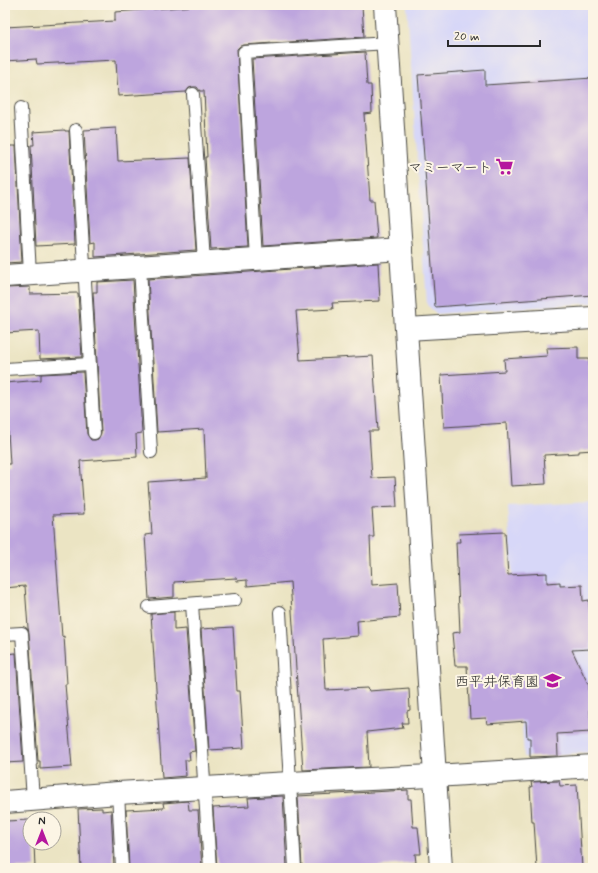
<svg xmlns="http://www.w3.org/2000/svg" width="598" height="873" font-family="Mynerve,'Klee One',sans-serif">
  <rect width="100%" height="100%" fill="#fcf5e5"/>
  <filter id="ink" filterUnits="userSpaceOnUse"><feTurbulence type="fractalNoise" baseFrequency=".025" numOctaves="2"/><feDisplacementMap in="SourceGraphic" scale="8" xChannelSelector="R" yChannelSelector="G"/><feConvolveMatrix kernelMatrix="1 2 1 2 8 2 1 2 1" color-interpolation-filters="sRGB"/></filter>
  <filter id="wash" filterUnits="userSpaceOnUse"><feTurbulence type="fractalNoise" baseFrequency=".012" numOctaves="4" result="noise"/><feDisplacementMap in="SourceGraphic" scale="16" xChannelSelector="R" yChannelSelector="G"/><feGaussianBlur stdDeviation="0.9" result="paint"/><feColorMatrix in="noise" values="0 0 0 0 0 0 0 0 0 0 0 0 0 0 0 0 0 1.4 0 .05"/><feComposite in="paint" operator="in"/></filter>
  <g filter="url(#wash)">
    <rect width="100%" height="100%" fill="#ebe4c3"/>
    <g fill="#d7d7f8">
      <path d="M407 5H593V303L437 314 427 305Z"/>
      <path d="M593 502V752L524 757 508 506Z"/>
    </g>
    <g id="blocks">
      <g fill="#bda5de">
        <path d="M208 5H362L364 37 244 45 240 46 237 49 248 247 211 249 205 157H207L204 91H200L197 87H193L189 88 186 92 118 96 116 60 37 64 36 59 5 61V27L115 21V12Z"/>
        <path d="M365 52 367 85H371L372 113 364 114 370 200H374L377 238 263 246 252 59Z"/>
        <path d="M485 70V85L593 78V295L435 307 418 75Z"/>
        <path d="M116 128 118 161 190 158 196 250 95 257V242L90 243 84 130Z"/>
        <path d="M65 130V131H69L75 244 36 246 31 145H34L33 132Z"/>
        <path d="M5 146H16L22 262 5 263Z"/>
        <path d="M378 263 380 301 332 303 333 309 296 311 300 360 373 356 378 431H369L372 478 395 477 397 507 372 508 374 537H370L372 585 398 583 400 617 357 621 358 636 323 639 326 690 368 688 369 691 409 688 410 710 407 711 408 723H402L403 728 367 732 369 767 303 770 290 582 247 586V580L237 581 236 578 174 582V597L149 599 145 535 152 534 148 482 206 478 204 429 157 432 148 279Z"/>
        <path d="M133 280 142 433 136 434 137 457 80 461 84 514 53 515 62 637 64 636 67 684H65L72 767 40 769V761H38L29 633 28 628 25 586 5 588V464H10L5 383 41 380V374L83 372 87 434 91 440H95L98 439 101 433 93 292H97V282Z"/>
        <path d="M30 287V294L78 293 82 357 40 359 39 331 5 333V288Z"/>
        <path d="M578 347V359H589L593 422V450L579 451V453L544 455 546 484 511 486 507 423 444 427 441 375 505 371 504 359 547 356 546 348Z"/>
        <path d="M505 532 508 575 547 573V583L560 582V586L582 585 583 601 589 600 591 649 572 650 589 686 591 732 557 734 558 756 530 757V738H527L526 721 487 724 486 718 470 719 467 666H455L452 633 460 632 456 542H460L459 534Z"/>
        <path d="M174 612V630L186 629 195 751 189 752 190 760H185L186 776 162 778 151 614Z"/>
        <path d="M233 627 237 691H240L244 748 209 750 201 629Z"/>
        <path d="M16 653 23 762 5 763V654Z"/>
        <path d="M559 781 560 786 577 785 582 868H537L534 822H532L530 787H532L531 782Z"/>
        <path d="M408 790V799H411L413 827H418L421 854H415L416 863 359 868H302L298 796Z"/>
        <path d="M283 796 287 868H217L213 808 249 806 248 798Z"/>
        <path d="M188 801 189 810H198L202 868H129L126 810 164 808 163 803Z"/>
        <path d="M102 808V811L111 810 114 868H81L78 809Z"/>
        <path d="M30 820V843H34L35 868H7L5 821Z"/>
      </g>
    </g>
  </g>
  <g filter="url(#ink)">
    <use href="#blocks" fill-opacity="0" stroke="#484742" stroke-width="1"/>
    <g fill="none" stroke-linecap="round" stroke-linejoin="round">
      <defs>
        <g id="lane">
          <path d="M193 94 204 262"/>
          <path d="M21 108 30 274"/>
          <path d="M76 130 94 433"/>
          <path d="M256 259 244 52 388 43"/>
          <path d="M140 267 151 452"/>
          <path d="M5 369 89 364"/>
          <path d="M192 604 210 868"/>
          <path d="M149 607 235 600"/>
          <path d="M280 612 295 868"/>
          <path d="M5 634 22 633 33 800"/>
          <path d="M118 793 122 868"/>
        </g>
        <g id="street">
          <path d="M385 5 441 868"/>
          <path d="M5 276 401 249"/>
          <path d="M407 329 593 318"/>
          <path d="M5 802 118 793 290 783 451 775 593 766"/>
        </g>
      </defs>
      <use href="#lane" stroke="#484742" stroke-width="14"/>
      <use href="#street" stroke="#484742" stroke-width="24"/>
      <use href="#lane" stroke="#fff" stroke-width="12"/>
      <use href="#street" stroke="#fff" stroke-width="22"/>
    </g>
  </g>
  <defs>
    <symbol id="supermarket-bare" viewBox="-9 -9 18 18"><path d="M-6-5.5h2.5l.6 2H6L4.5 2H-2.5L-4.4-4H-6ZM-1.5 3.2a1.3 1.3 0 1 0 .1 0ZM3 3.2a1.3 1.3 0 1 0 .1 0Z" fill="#b5179e" stroke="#fcf5e5" stroke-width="2.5" paint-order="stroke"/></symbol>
    <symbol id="school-bare" viewBox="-9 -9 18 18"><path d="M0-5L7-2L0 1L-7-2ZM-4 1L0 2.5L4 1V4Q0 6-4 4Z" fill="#b5179e" stroke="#fcf5e5" stroke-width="2.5" paint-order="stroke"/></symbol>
  </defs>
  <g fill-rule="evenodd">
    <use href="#supermarket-bare" x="492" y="154" width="25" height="25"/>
    <use href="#school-bare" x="540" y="668" width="25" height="25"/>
  </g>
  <g text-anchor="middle" stroke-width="4" stroke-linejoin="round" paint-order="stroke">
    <g font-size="14" fill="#2b2b2b" stroke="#fcf5e5" text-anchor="end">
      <text x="492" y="172">マミーマート</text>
      <text x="539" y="686">西平井保育園</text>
    </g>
  </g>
  <rect width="598" height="873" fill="none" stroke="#fcf5e5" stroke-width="20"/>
  <g transform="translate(42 831)"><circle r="19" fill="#fcf5e5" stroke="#a8a49b"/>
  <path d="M0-3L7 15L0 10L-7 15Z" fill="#b5179e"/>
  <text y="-6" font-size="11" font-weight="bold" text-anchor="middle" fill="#2b2b2b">N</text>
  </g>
  <path d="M448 40v6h92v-6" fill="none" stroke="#2b2b2b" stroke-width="2"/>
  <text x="454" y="40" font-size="12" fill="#2b2b2b" stroke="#fcf5e5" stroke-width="3" paint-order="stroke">20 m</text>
</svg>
